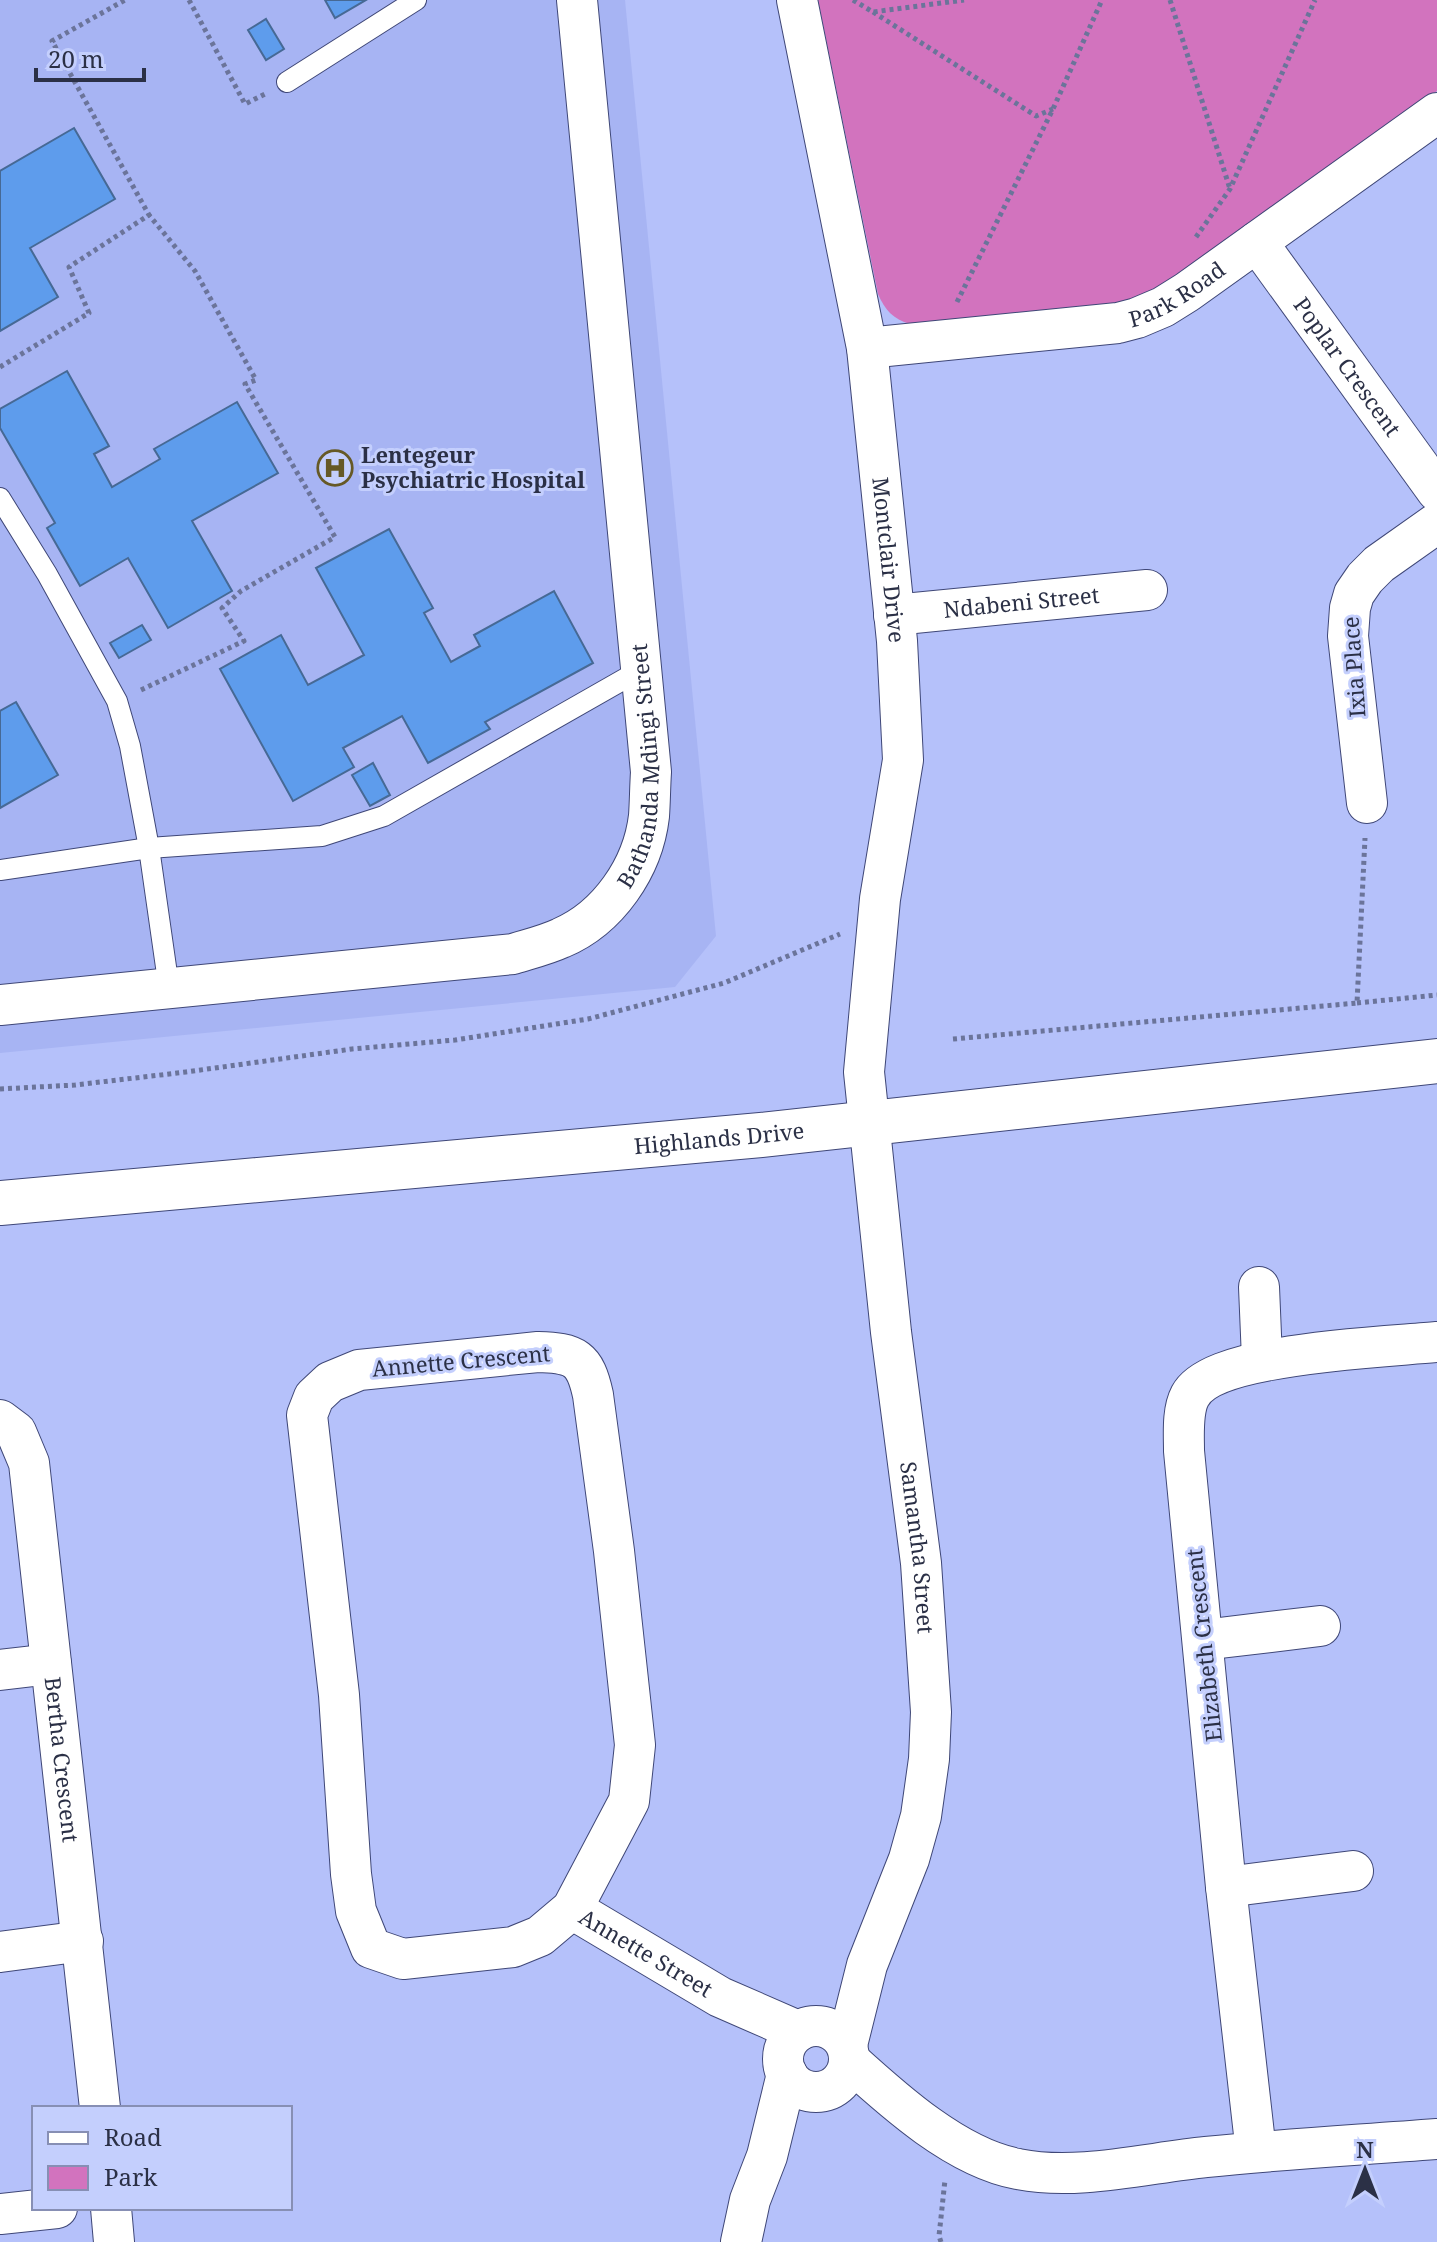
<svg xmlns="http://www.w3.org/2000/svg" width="1437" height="2242" font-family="'Noto Serif',serif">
  <rect width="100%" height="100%" fill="#b5c1fa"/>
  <path fill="#a7b4f3" d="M0 0H625L716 936 675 987 0 1053Z"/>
  <path fill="#d273be" d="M818 0H1437V91L1158 290 1129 303 910 324C893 319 885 310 878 294Z"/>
  <g fill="#5e9cec" stroke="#466995" stroke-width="2">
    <path d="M325 0H366L335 18Z"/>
    <path d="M266 19 284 49 266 60 248 30Z"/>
    <path d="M74 128 115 199 30 248 58 297 0 331V171Z"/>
    <path d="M67 371 109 446 94 454 112 487 160 459 154 449 237 402 278 473 192 521 232 591 168 628 128 558 80 586 47 528 55 523 0 428V409Z"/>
    <path d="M389 529 433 608 424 613 451 662 480 646 474 635 554 591 593 663 485 722 490 729 428 763 402 716 343 748 354 767 293 801 220 669 281 635 308 685 364 655 316 568Z"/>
    <path d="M142 625 151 640 119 658 110 643Z"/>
    <path d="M16 702 58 775 0 808V711Z"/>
    <path d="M373 763 390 795 370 806 352 775Z"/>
  </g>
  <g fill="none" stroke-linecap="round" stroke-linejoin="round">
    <defs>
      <g id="lane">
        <path d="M287 82 416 0"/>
        <path d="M0 498 47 574 117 701 130 746 149 848 169 988"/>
        <path d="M0 870 149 848 322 836 384 816 642 669"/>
      </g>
      <g id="street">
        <path id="s1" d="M797 0 867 348 897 641 903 760 880 899 864 1072 891 1332 921 1563 931 1712 929 1759 921 1816 909 1859 867 1965 847 2045"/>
        <path id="s2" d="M1257 242 1437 491"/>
        <path id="s3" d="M867 348 1118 323 1137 318 1163 307 1187 292 1437 113"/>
        <path id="s4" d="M894 615 1147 590"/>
        <path d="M1367 803 1348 636 1350 608 1354 594 1365 578 1379 564 1437 523"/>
        <path id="s5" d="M0 1005 513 954C529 949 546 945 561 938 608 918 643 868 649 816 650 802 650 787 651 772L577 0"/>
        <path d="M1259 1287 1262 1359"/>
        <path d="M538 1352C575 1353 585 1358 593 1395L614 1551 635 1745 629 1801 572 1909 540 1936 513 1947 403 1959 371 1948 356 1911 351 1874 339 1695 307 1415 314 1397 330 1382 359 1370Z"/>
        <path id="s6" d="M0 1420 16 1432 29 1463 100 2108"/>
        <path d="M1203 1640 1320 1626"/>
        <path d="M0 1670 51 1664"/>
        <path d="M1226 1887 1353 1871"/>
        <path id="s7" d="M572 1909 720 1997 798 2031"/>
        <path d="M0 1952 83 1941"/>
        <circle cx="816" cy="2059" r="33"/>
        <path d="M850 2061C894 2101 957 2158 1018 2169 1077 2181 1146 2163 1206 2157 1283 2149 1360 2145 1437 2139"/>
        <path d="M1256 2152 1226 1887 1184 1451C1184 1434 1182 1411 1190 1396 1213 1352 1388 1347 1437 1342"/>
        <path d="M111 2208 114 2242"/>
        <path d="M0 2214 57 2208"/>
        <path d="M741 2242 750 2200 767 2156 787 2074"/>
      </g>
      <g id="secondary">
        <path id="s8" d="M0 1203 761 1135 1437 1061"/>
      </g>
    </defs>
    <use href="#lane" stroke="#3f4777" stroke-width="22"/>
    <use href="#street" stroke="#3f4777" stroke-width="42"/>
    <use href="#secondary" stroke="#3f4777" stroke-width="46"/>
    <g stroke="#6b749a" stroke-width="5" stroke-dasharray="4 4" stroke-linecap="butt">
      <path d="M189 0 245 104 265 94"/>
      <path d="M853 0 873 12 964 0"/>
      <path d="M1170 0 1230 189"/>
      <path d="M873 12 1036 116 1053 109"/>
      <path d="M1196 237 1230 189 1315 0"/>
      <path d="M957 302 1053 109 1102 0"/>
      <path d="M0 367 89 313 69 267 149 215 52 41 125 0"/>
      <path d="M141 690 244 641 222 608 241 591 335 537 245 384 256 380 195 271 149 215"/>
      <path d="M1357 1003 1437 995"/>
      <path d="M953 1039 1357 1003 1365 838"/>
      <path d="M0 1089 75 1085 186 1072 352 1049 455 1040 588 1019 724 983 840 934"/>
      <path d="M941 2242 939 2236 945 2180"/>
    </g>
    <use href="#lane" stroke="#fff" stroke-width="20"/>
    <use href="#street" stroke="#fff" stroke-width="40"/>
    <use href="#secondary" stroke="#fff" stroke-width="44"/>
  </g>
  <defs>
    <symbol id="hospital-ring" viewBox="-11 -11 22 22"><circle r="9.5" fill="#c4cffd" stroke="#665926" stroke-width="1.5"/><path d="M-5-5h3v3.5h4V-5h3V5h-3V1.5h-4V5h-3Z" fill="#665926"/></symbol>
  </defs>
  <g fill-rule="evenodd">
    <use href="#hospital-ring" x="315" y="448" width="40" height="40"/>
  </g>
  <g text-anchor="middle" stroke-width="6" stroke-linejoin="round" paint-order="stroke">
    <g font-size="22" fill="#2b3046" stroke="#c4cffd">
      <text dy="8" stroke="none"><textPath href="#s3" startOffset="318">Park Road</textPath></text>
      <text dy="8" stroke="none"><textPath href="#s2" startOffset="154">Poplar Crescent</textPath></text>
      <text dy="8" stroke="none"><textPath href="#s1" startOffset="568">Montclair Drive</textPath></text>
      <text dy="8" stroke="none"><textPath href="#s4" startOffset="128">Ndabeni Street</textPath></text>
      <text transform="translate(1354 667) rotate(-94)" y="8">Ixia Place</text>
      <text dy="8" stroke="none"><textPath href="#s5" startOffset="772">Bathanda Mdingi Street</textPath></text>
      <text dy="8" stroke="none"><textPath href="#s8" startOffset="722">Highlands Drive</textPath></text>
      <text transform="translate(461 1361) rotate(-5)" y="8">Annette Crescent</text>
      <text dy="8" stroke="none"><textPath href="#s1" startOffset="1562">Samantha Street</textPath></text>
      <text transform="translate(1204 1645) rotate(-96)" y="8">Elizabeth Crescent</text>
      <text dy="8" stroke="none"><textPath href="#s6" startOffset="352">Bertha Crescent</textPath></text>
      <text dy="8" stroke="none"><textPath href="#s7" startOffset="86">Annette Street</textPath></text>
    </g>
    <g font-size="22" font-weight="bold" fill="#2b3046" stroke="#c4cffd" text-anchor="start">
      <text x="361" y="463">Lentegeur<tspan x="361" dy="25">Psychiatric Hospital</tspan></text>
    </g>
  </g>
  <rect x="32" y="2106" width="260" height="104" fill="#c4cffd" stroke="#878fb4" stroke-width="2"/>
  <rect x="48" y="2132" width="40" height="12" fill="#ffffff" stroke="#878fb4" stroke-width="2"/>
  <text x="104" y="2146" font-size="24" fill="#2b3046">Road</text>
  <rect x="48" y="2166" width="40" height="24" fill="#d273be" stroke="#878fb4" stroke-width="2"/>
  <text x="104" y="2186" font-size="24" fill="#2b3046">Park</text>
  <g transform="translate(1365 2170)" stroke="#c4cffd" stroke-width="6" paint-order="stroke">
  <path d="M0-6L14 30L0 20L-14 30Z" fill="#2b3046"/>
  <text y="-12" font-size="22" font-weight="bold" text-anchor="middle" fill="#2b3046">N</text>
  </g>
  <path d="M36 68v12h108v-12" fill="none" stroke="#2b3046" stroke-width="4"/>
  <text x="48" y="68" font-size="24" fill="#2b3046" stroke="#c4cffd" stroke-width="6" paint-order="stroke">20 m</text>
</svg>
